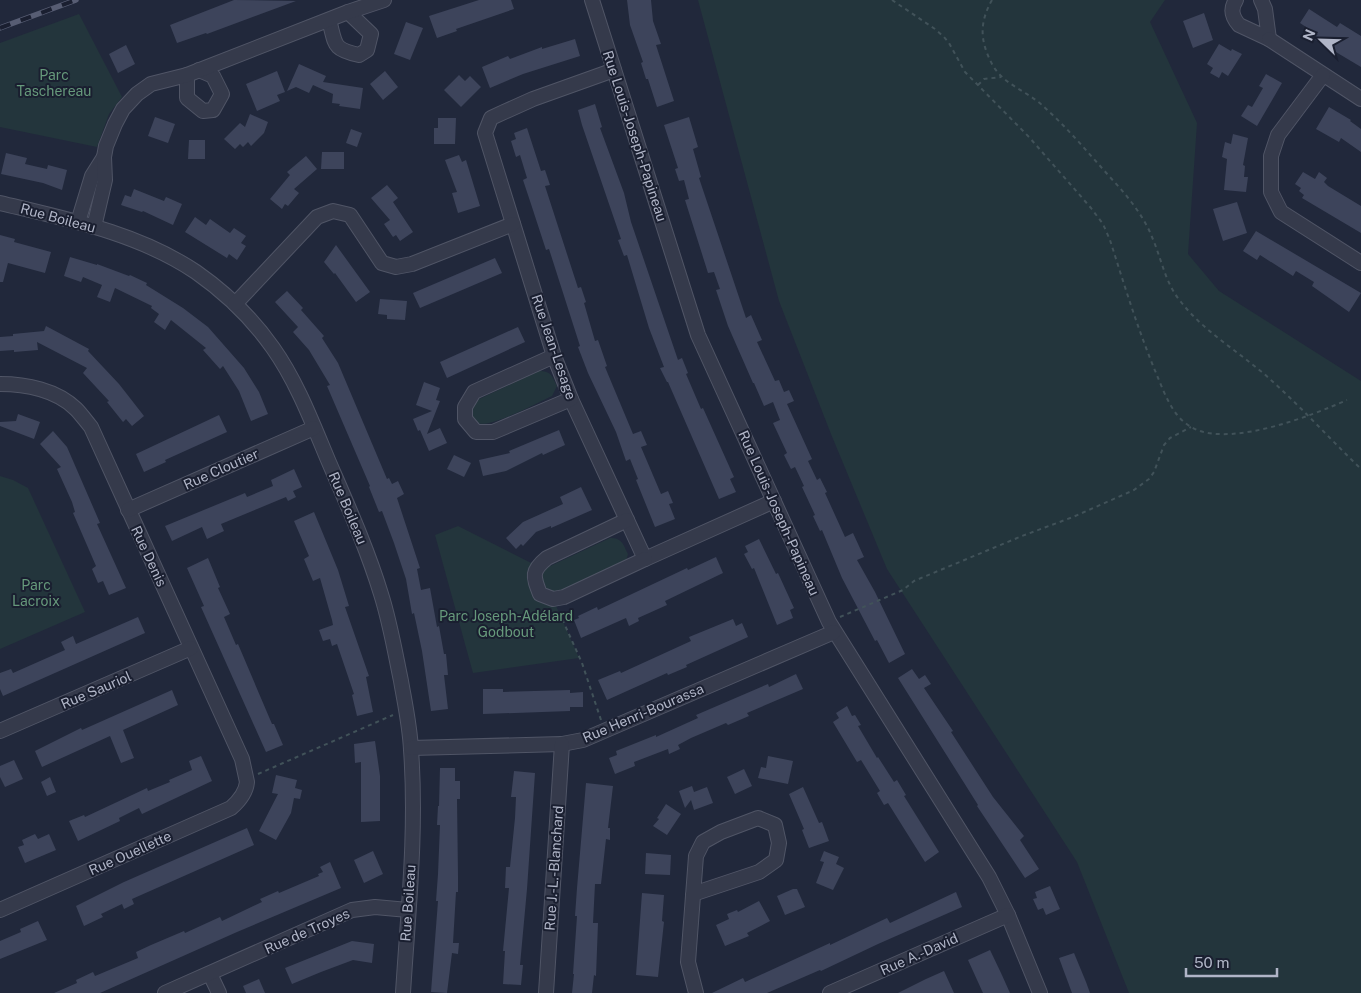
<svg xmlns="http://www.w3.org/2000/svg" width="1361" height="993" font-family="'Public Sans',sans-serif">
  <rect width="100%" height="100%" fill="#21283b"/>
  <g fill="#23353c">
    <path d="M698 0H1165L1150 22 1197 123 1188 254 1219 291 1361 381V993H1129L1077 862 887 569 831 434 779 301Z"/>
    <path d="M79 14 122 97 109 114 97 147 0 127V43Z"/>
    <path d="M539 371C551 371 552 376 557 386L552 396C539 402 489 429 478 423 473 420 472 415 470 410L475 401Z"/>
    <path d="M0 476 13 480 28 488 85 612 0 649Z"/>
    <path d="M458 526 537 566 534 579 553 599 579 658 473 673 435 535Z"/>
    <path d="M610 538C622 538 623 544 628 554L626 561C612 567 565 594 553 592 545 590 543 584 541 577L546 568Z"/>
  </g>
  <g fill="#3d445b">
    <path d="M234 0 296 1 207 34 206 33 177 43 170 25Z"/>
    <path d="M479 0H511L514 9 456 29 457 31 437 38 429 16Z"/>
    <path d="M627 0H651L653 21 661 44 656 45 674 101 657 107 648 79H646L641 63 643 62 630 25Z"/>
    <path d="M1309 9 1337 27 1340 23 1361 36V67L1309 36 1312 31 1300 23Z"/>
    <path d="M1204 13 1213 40 1193 48 1183 21Z"/>
    <path d="M406 22 423 28 410 60 394 54Z"/>
    <path d="M575 39 580 56 523 74 490 88 482 67 508 56 510 59 542 47V49Z"/>
    <path d="M1219 44 1231 51 1232 49 1242 54 1228 76 1222 72 1219 78 1210 73 1213 68 1207 64Z"/>
    <path d="M126 45 135 64 118 73 109 54Z"/>
    <path d="M299 64 326 76 323 82 363 88 360 109 339 106 340 104 332 103 333 94 313 85 309 93 296 87 287 91Z"/>
    <path d="M277 71 285 92 277 95 280 101 257 111 246 84Z"/>
    <path d="M385 71 398 87 383 100 370 84Z"/>
    <path d="M1266 74 1282 83 1257 126 1241 116 1248 105 1252 107 1263 88 1259 86Z"/>
    <path d="M459 75 465 81 470 76 481 87 461 107 444 90Z"/>
    <path d="M595 104 602 127 600 128 624 193 631 222 678 360 682 358 688 373 686 374 701 409 703 408 734 477 730 479 736 492 719 499 668 382H667L660 368 664 367 649 328 627 255 624 256 618 240 621 239 582 125 578 110Z"/>
    <path d="M1329 107 1351 120 1350 121 1361 129V152L1341 138 1339 142 1316 129Z"/>
    <path d="M250 114 268 122 264 133 251 146 248 142 243 147 240 144 235 149 224 139 240 123 245 127Z"/>
    <path d="M155 117 175 124 168 143 148 136Z"/>
    <path d="M689 117 698 147 693 149 701 177 699 178 746 318 751 315 762 340 757 342 775 381 779 380 784 392 789 390 794 401 787 404 812 459 808 461 817 480 820 478 827 492 825 493 845 537 853 533 864 557 857 560 875 592 905 654 889 663 877 640 875 641 842 578 822 530 820 531 813 516 815 515 802 487 804 486 795 467 791 469 784 455 787 453 773 423 780 420 773 402 764 406 754 383H753L728 326 716 290 720 289 714 272 708 273 685 200 689 199 684 180 679 181 675 169 678 168 664 125Z"/>
    <path d="M438 118H456L455 144H434V128H438Z"/>
    <path d="M527 128 541 171 545 170 550 185 545 186 578 288 581 287 586 302 584 303 595 341 598 340 607 366 605 367 633 434 641 431 647 445 641 447 661 494 668 491 673 503 669 504 675 519 655 527 636 480 638 479 630 459 626 461 616 432 588 373 578 347 580 346 549 249 546 250 531 204 523 180 527 178 520 155 516 157 511 141 516 139 514 133Z"/>
    <path d="M351 129 362 133 357 147 346 143Z"/>
    <path d="M1233 134 1248 138 1243 165 1245 166 1244 177H1248L1246 192 1224 190 1227 159 1222 157 1225 142 1231 144Z"/>
    <path d="M189 140H205V159H188Z"/>
    <path d="M322 152H344V169H321Z"/>
    <path d="M6 153 27 158 25 164 47 169 48 165 67 170 62 190 43 183 1 174Z"/>
    <path d="M459 155 462 162 466 160 480 206 458 213 452 193 457 192 445 160Z"/>
    <path d="M306 156 317 169 294 189 299 193 288 206 285 204 282 209 270 199 290 175 287 172Z"/>
    <path d="M1303 172 1315 179 1319 172 1327 178 1324 182 1328 186 1361 206V233L1302 198 1304 195 1299 191 1301 188 1295 184Z"/>
    <path d="M387 185 398 198 393 202 413 232 400 241 396 235 393 237 384 224 390 220 371 198Z"/>
    <path d="M134 189 164 201 166 197 182 204 173 225 143 211 142 212 121 205 125 195 131 197Z"/>
    <path d="M1237 202 1247 233 1223 241 1213 209Z"/>
    <path d="M195 217 206 225 210 219 230 233 234 228 246 236 241 243 246 246 237 260 229 254 227 258 185 232Z"/>
    <path d="M1256 231 1361 293 1349 312 1312 286 1314 282 1296 271 1293 276 1260 255 1257 260 1243 251Z"/>
    <path d="M0 235 15 239 14 242 51 252 45 273 8 263 3 282H0Z"/>
    <path d="M336 245 370 292 356 302 335 273 334 274 324 262Z"/>
    <path d="M70 257 97 265V264L129 276 130 275 147 283 146 285 183 308 208 327 244 368 259 392 268 414 251 421 239 391 223 366 220 369 203 350 206 348 171 320 165 330 154 322 159 314 151 308 152 306 115 288 110 302 97 297 102 285 83 277 81 282 64 276Z"/>
    <path d="M495 258 502 273 420 308 413 293Z"/>
    <path d="M287 291 303 308 301 310 324 336 322 338 338 363 387 479 389 478 392 484 398 481 404 494 397 498 420 568 417 569 421 590 430 588 437 627 439 626 444 654H446L448 675H444L448 709 431 711 422 651 414 613 412 614 406 579 394 543 382 511 379 512 369 487 370 486 327 386 330 385 309 350 293 332 298 327 275 302Z"/>
    <path d="M380 299 407 301 405 320 387 319V315L378 314Z"/>
    <path d="M46 326 89 349 88 351 119 384 144 416 132 426 126 419 123 422 107 402 109 401 83 373 87 368 37 342 38 350 14 352V350L0 351V337L13 336V334L44 331Z"/>
    <path d="M518 327 525 342 447 378 440 362Z"/>
    <path d="M424 382 440 388 436 400 440 401 427 434 440 428 447 443 429 451 420 430 418 431 413 419 432 411 416 405Z"/>
    <path d="M18 414 40 422 34 439 0 426V422L16 421Z"/>
    <path d="M219 415 227 432 165 460 166 462 144 472 136 454Z"/>
    <path d="M559 430 565 445 543 455 542 453 506 471 483 476 479 460 510 453 509 451Z"/>
    <path d="M53 431 67 447 100 523 97 524 126 588 109 595 103 581 98 583 92 569 96 566 73 513 75 512 72 502 57 469 61 467 40 444Z"/>
    <path d="M454 455 471 463 464 477 447 469Z"/>
    <path d="M294 469 302 487 293 491 296 497 288 501 286 497 221 524 224 531 207 539 202 527 172 541 165 526 245 493 247 497 273 486 271 480Z"/>
    <path d="M581 487 592 510 551 528V526L536 532 523 546 521 544 516 549 506 538 523 522 563 504 560 497Z"/>
    <path d="M314 512 338 570 349 606 345 607 369 676 366 677 373 712 357 716 352 695 354 694 337 644 332 646 330 639 323 641 319 630 333 625 332 620 320 578 313 581 304 559 309 556 294 521Z"/>
    <path d="M759 539 776 574 778 573 794 608 790 610 793 618 777 625 754 568 752 569 744 554 748 552 745 546Z"/>
    <path d="M716 557 723 573 665 601 667 605 638 618 639 621 629 626 626 618 581 638 574 620 579 618 578 616 597 607 598 610 687 568 688 570Z"/>
    <path d="M208 558 220 587 218 588 230 614 224 617 236 645 238 644 272 724H274L283 745 266 752 201 607 204 606 187 568Z"/>
    <path d="M138 617 145 633 3 696 0 689V673L11 669 13 673 65 650 61 642 73 636 76 644Z"/>
    <path d="M733 619 736 626 742 623 748 637 686 665 687 667 668 675 667 673 607 700 598 680 620 671 621 673 691 641 689 637Z"/>
    <path d="M912 669 919 679 925 675 931 684 924 688 953 731 951 732 993 797 1024 836 1020 840 1039 869 1025 878 977 806 978 805 898 678Z"/>
    <path d="M796 674 803 689 747 713 749 716 728 725 726 723 691 738 678 745 680 749 669 754 668 749 634 762 635 766 615 774 609 758 617 755 616 751 656 735V737L698 718 696 715 768 684 769 687Z"/>
    <path d="M483 689H503V692L570 690V693L583 692V707H570V711L483 714Z"/>
    <path d="M172 690 178 705 123 730 134 758 121 763 110 736 42 767 35 751 81 728 82 730Z"/>
    <path d="M847 706 852 716 855 715 861 725 858 726 877 758 878 757 894 782 897 780 906 795 904 796 939 852 925 862 888 803 884 805 877 793 880 791 861 760 857 762 833 722 839 718 836 713Z"/>
    <path d="M375 741 380 776V821L361 822V762L355 763 354 744Z"/>
    <path d="M201 756 212 781 142 814 139 808 119 818 120 821 78 841 69 821 84 815 85 817 147 788 148 791 170 782 169 780 192 770 189 761Z"/>
    <path d="M768 756 793 761 788 784 758 778 761 767 766 768Z"/>
    <path d="M14 760 23 779 5 787 0 777V766Z"/>
    <path d="M440 768H455V781H460V799H457L458 876V892H456L453 943H459L458 954 452 953 447 993 431 992 438 901H436L438 874 440 825H437L438 806H439Z"/>
    <path d="M744 769 752 786 735 794 727 777Z"/>
    <path d="M514 771 535 773 527 889 520 965H523L521 985 503 984 505 951H503L509 888H505L506 867H510L515 818 516 797H511Z"/>
    <path d="M276 775 297 780 295 788 302 790 300 799 294 798 291 813 276 840 259 831 278 794 272 793Z"/>
    <path d="M50 777 56 792 47 796 41 782Z"/>
    <path d="M586 783 613 786 608 828H610V840L606 839 601 884H595L593 923H598L596 976 594 975 592 993H572L574 974H573L577 916H575L577 888Z"/>
    <path d="M692 786 694 792 707 787 713 803 694 810 691 800 685 808 679 791Z"/>
    <path d="M803 787 819 823 822 822 829 841 809 848 802 830 804 829 789 794Z"/>
    <path d="M666 804 681 814 667 835 653 826 659 819 657 818Z"/>
    <path d="M247 828 254 845 132 899 134 904 124 909 122 904 101 914 103 917 84 926 76 906 124 882Z"/>
    <path d="M35 834 38 839 49 834 56 850 25 863 18 847 24 845 22 840Z"/>
    <path d="M373 851 383 874 364 883 354 860Z"/>
    <path d="M824 851 839 857 836 864 844 868 833 890 816 883 824 862 820 861Z"/>
    <path d="M646 853 671 855 670 875 645 874Z"/>
    <path d="M330 862 341 888 237 932 100 993H54L77 983 76 980 93 972 95 976 138 958 136 952 151 945 184 931 185 933 220 917 222 921 262 902 260 899 278 891 279 893 319 876 318 874 323 872 320 867Z"/>
    <path d="M1050 886 1060 909 1046 915 1043 908 1038 910 1033 899 1037 898 1035 892Z"/>
    <path d="M793 889H797L805 907 785 915 777 896Z"/>
    <path d="M956 892 962 907 878 944 821 971 820 970 767 993H712L743 978 745 982 830 943V945L887 918 890 923Z"/>
    <path d="M642 893 664 895 662 921 664 922 658 977 636 975Z"/>
    <path d="M759 901 770 921 747 933 749 936 725 946 716 925 729 919 727 914 737 910 738 912Z"/>
    <path d="M38 921 47 940 0 959V941L21 932 20 929Z"/>
    <path d="M352 941 374 944 372 963 353 960 321 972 292 984 285 968Z"/>
    <path d="M990 950 1001 973 1010 993H983L968 960Z"/>
    <path d="M1074 953 1086 982 1090 993H1072L1059 958Z"/>
    <path d="M944 971 954 993H898L926 979Z"/>
    <path d="M259 979 265 993H246L243 986Z"/>
  </g>
  <g fill="none" stroke-linecap="round" stroke-linejoin="round">
    <defs>
      <g id="minor">
        <path d="M592 0 698 335 829 622 989 877 1008 915 1040 993"/>
        <path d="M1236 0C1230 9 1232 17 1239 25L1269 39 1265 9 1261 0"/>
        <path d="M329 20C336 45 332 49 359 55L367 50 371 34 348 12"/>
        <path d="M1269 39 1361 99"/>
        <path d="M614 70 533 99 504 112 491 118 485 133 554 356 571 399 645 559 774 501"/>
        <path d="M187 75V98L203 111 213 110 222 94 213 76 199 70"/>
        <path d="M1323 75 1278 135 1271 156V192L1281 212 1361 263"/>
        <path d="M0 203C67 219 138 233 196 272 226 293 252 318 273 348 297 382 312 422 328 460 347 504 367 548 381 594 390 622 395 652 401 681 405 704 410 727 411 750 417 831 408 912 403 993"/>
        <path d="M78 222 92 176 104 157"/>
        <path d="M94 227 105 180 104 157 106 146 115 124 123 109 137 94 151 84 187 75 348 12 384 0"/>
        <path d="M235 304 317 217 333 211 350 215 382 263 396 267 412 264 513 224"/>
        <path d="M554 356 474 392 465 407V419L476 432H493L571 399"/>
        <path d="M0 384C26 384 57 390 76 409 81 414 86 421 91 427L242 759 247 782C246 793 239 801 231 808L0 910"/>
        <path d="M128 510 314 428"/>
        <path d="M627 520 547 558C531 571 533 576 540 594L553 599 564 597 645 559"/>
        <path d="M0 731 191 648"/>
        <path d="M411 748 562 744 583 740 834 632"/>
        <path d="M693 894 759 872 776 860 779 843 775 825 758 818 721 832 703 842 696 856 688 962 696 993"/>
        <path d="M210 974 219 993"/>
        <path d="M165 993 352 910 375 907 408 910"/>
        <path d="M546 993 562 744"/>
        <path d="M830 993 1008 915"/>
      </g>
    </defs>
    <use href="#minor" stroke="#505566" stroke-width="16"/>
    <g stroke="#415259" stroke-width="2" stroke-dasharray="4 4" stroke-linecap="butt">
      <path d="M892 0 935 29 944 37 949 43 965 72 1029 137 1091 208 1103 224 1110 240C1124 284 1138 330 1156 373 1162 387 1168 404 1178 416 1183 422 1190 427 1197 430 1236 445 1311 416 1347 400"/>
      <path d="M992 0C979 23 980 41 992 64 1003 85 1028 91 1044 107 1071 131 1094 160 1119 187 1132 202 1145 219 1152 237 1162 260 1165 283 1181 302 1206 334 1243 354 1272 381 1303 409 1331 440 1361 469"/>
      <path d="M978 85 984 79 1001 77"/>
      <path d="M559 612 582 663 601 720"/>
      <path d="M840 617 903 590 914 581 1022 536 1073 517 1134 490 1149 479 1154 472 1164 445 1170 438 1191 427"/>
      <path d="M258 774 393 715"/>
    </g>
    <use href="#minor" stroke="#353a4b" stroke-width="14"/>
    <defs>
      <path id="rail" d="M0 28 76 0"/>
    </defs>
    <use href="#rail" stroke="#575d73" stroke-width="5.5"/>
    <use href="#rail" stroke="#1a1f30" stroke-width="4" stroke-dasharray="11" stroke-linecap="butt"/>
  </g>
  <g text-anchor="middle" stroke-width="4" stroke-linejoin="round" paint-order="stroke">
    <g font-size="14" fill="#66997b" stroke="#1a1f30">
      <text x="54" y="80">Parc<tspan x="54" dy="16">Taschereau</tspan></text>
      <text x="36" y="590">Parc<tspan x="36" dy="16">Lacroix</tspan></text>
      <text x="506" y="621">Parc Joseph-Adélard<tspan x="506" dy="16">Godbout</tspan></text>
    </g>
    <g font-size="14" fill="#b0b5c7" stroke="#1a1f30">
      <text transform="translate(635 136) rotate(72)" y="5">Rue Louis-Joseph-Papineau</text>
      <text transform="translate(58 218) rotate(15)" y="5">Rue Boileau</text>
      <text transform="translate(554 347) rotate(71)" y="5">Rue Jean-Lesage</text>
      <text transform="translate(221 469) rotate(-24)" y="5">Rue Cloutier</text>
      <text transform="translate(348 508) rotate(67)" y="5">Rue Boileau</text>
      <text transform="translate(779 513) rotate(66)" y="5">Rue Louis-Joseph-Papineau</text>
      <text transform="translate(149 556) rotate(65)" y="5">Rue Denis</text>
      <text transform="translate(96 690) rotate(-23)" y="5">Rue Sauriol</text>
      <text transform="translate(643 713) rotate(-23)" y="5">Rue Henri-Bourassa</text>
      <text transform="translate(130 853) rotate(-24)" y="5">Rue Ouellette</text>
      <text transform="translate(554 868) rotate(-86)" y="5">Rue J.-L.-Blanchard</text>
      <text transform="translate(408 903) rotate(-86)" y="5">Rue Boileau</text>
      <text transform="translate(307 931) rotate(-24)" y="5">Rue de Troyes</text>
      <text transform="translate(919 954) rotate(-24)" y="5">Rue A.-David</text>
    </g>
  </g>
  <g transform="translate(1321 40) rotate(293)" stroke="#1a1f30" stroke-width="4" paint-order="stroke">
  <path d="M0-4L9 19L0 12L-9 19Z" fill="#b0b5c7"/>
  <text y="-8" font-size="14" font-weight="bold" text-anchor="middle" fill="#b0b5c7">N</text>
  </g>
  <path d="M1186 968v8h91v-8" fill="none" stroke="#b0b5c7" stroke-width="2.5"/>
  <text x="1194" y="968" font-size="15" fill="#b0b5c7" stroke="#1a1f30" stroke-width="4" paint-order="stroke">50 m</text>
</svg>
